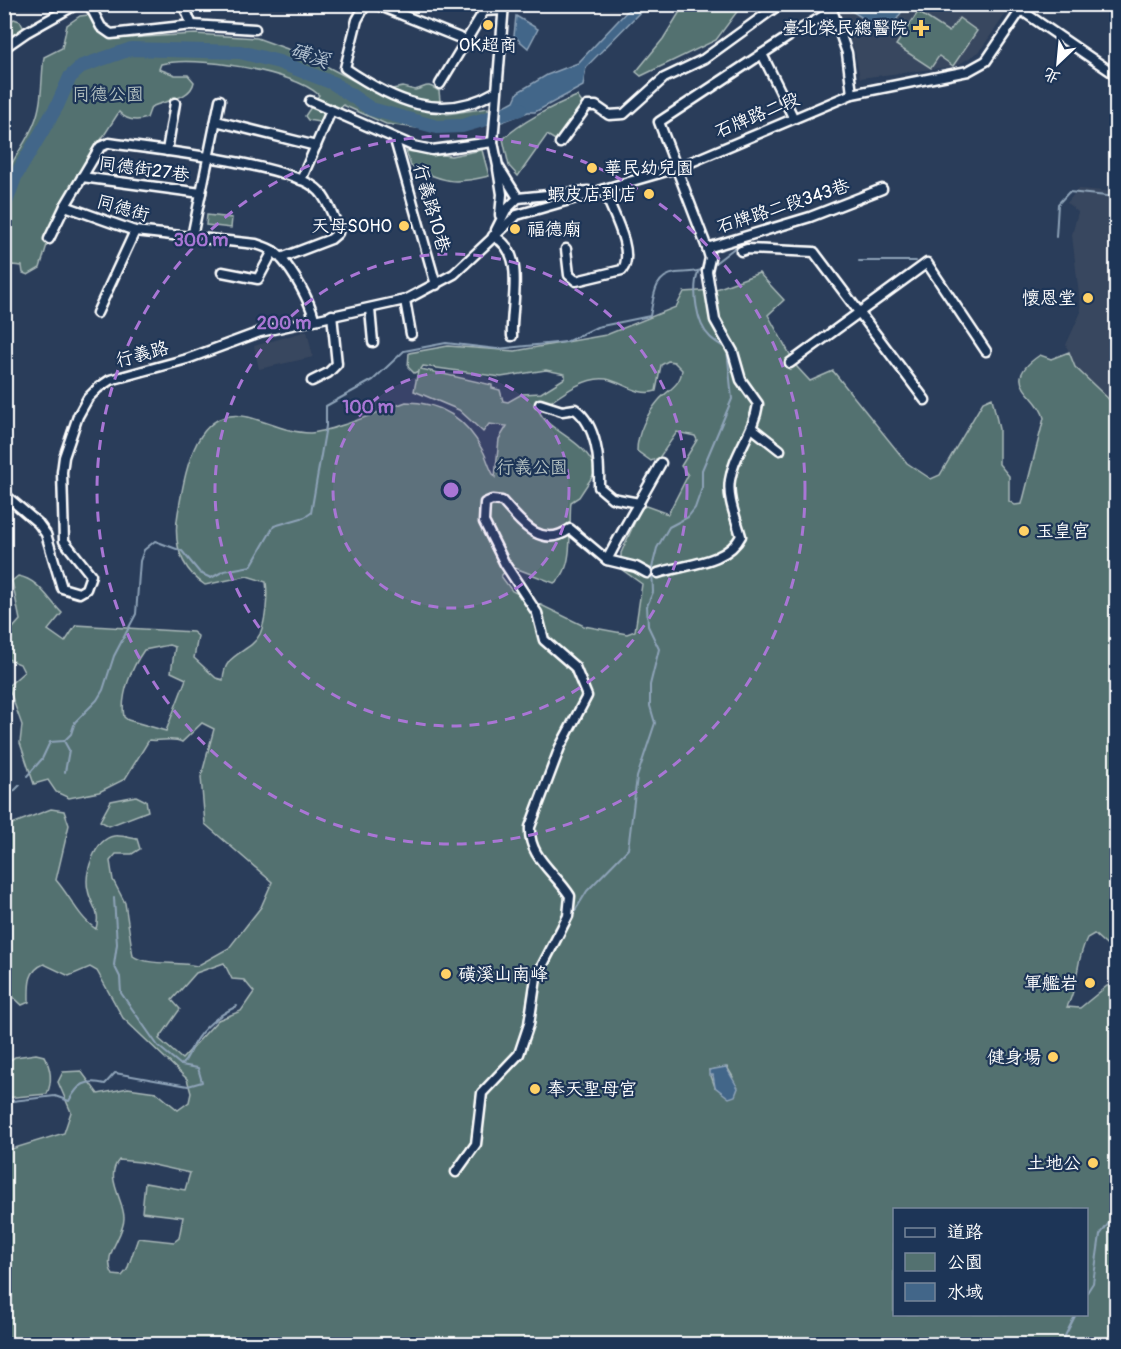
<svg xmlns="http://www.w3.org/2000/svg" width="1121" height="1349" font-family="Pangolin,'LXGW WenKai TC',sans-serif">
  <rect width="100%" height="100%" fill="#2a3d5a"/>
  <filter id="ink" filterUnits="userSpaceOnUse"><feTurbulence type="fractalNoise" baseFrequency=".0167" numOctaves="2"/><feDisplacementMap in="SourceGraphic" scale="12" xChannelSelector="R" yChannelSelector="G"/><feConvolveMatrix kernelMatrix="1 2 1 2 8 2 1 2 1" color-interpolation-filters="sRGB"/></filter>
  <g filter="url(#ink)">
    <g fill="#39475e">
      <path d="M837 5H1012L979 52 956 66 860 78 855 52Z"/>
      <path d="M1078 189 1116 192V406L1075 367 1066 345 1081 312 1072 235 1078 212 1067 203Z"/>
      <path d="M307 331 313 357 259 369 254 346Z"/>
    </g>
    <g fill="#537170" stroke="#a9b8b8" stroke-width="1.5" fill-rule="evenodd">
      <path d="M684 5H742L716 40 641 76 636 72 663 39Z"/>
      <path d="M918 12 949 32 959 18 977 31 953 66 939 56 931 68 896 45Z"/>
      <path d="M88 15 111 39 195 34 257 38 307 56 364 86 386 90 403 87 415 90C428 87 425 82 439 91L441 110 447 114 488 108 489 125 433 130 386 124 343 105 330 124 308 120 305 116 319 95C294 71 194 55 161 64L159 69 175 75H188L194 82C191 99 166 100 151 107L147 118C136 122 127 121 119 112L59 205 40 268 28 275 23 273 22 266 12 265 5 271V179C11 159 27 143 35 121 43 101 41 77 44 57L62 48 67 25 80 16Z"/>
      <path d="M14 19 20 21 24 29 5 41V24Z"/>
      <path d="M577 96 583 104 557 141 547 135 518 176 509 166 503 139C520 123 554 105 577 96Z"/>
      <path d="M482 150 489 176C452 185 444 182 411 166L406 151 451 156Z"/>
      <path d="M207 215 232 218 231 228 206 225Z"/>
      <path d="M759 273 784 300 768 315 797 367 810 381 833 371 907 463 931 479 940 475 983 402 992 398 999 429V464L1009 476V501L1015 505 1022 504 1044 418C1039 393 997 384 1040 355L1051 359 1069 352 1075 367 1116 406V970L1110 966 1114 952 1094 934 1087 938C1075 962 1079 985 1067 1007L1080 1008 1107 986 1116 985V1344H5V1151L64 1133 71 1112 58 1082 63 1072 81 1071 98 1094 128 1088 156 1092 178 1110 189 1102 191 1093 187 1079 123 1018 97 971 90 967 69 976 44 964C27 971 29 986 29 1002L22 1005 8 992 4 981V827L51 809 64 811 69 825 56 880C70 896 79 918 96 929 101 909 91 907 88 890 84 873 95 839 114 836 121 835 130 838 137 839L140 849 132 854H116L110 861 113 880 125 903 133 956C147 966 178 961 197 966L229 948 261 907 272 882 205 824 201 777 214 729 202 723 182 742C172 737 160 742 149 740L125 779 99 792 69 798 56 792 48 780 34 784 20 743 22 725 8 686 24 672 20 664 5 658V631L13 628 20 620 12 581 18 576C38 579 48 599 62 613L48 630 65 642 76 625 193 632 198 636 194 658 216 678 223 680C224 651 250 654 260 634 266 620 268 596 266 582L247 576 205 585C180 568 173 542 178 513 185 475 194 404 248 417 267 422 290 433 310 433 331 432 383 410 406 402 442 402 467 420 483 451 488 460 489 469 495 477L499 439 507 426 489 424 483 432 459 410 414 391 418 371 414 373 408 367 409 353 448 346 515 351 606 335 676 307 684 292 714 290ZM668 361 674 362 682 370C680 386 669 389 659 400 647 414 637 433 637 451L651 461 659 458 677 432 695 436 697 440 681 466 688 475 668 514 646 506 641 508 621 553V569L642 584 635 631 627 634 584 626 512 591 501 576 510 566 554 583C576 571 568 524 571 502L579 497 596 471C587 439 545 431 539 410 557 398 583 376 606 379 623 382 638 397 656 391L661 365ZM423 366 501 377 546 370 565 374V378L541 393 522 394 508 402 503 401 500 390 492 388V385L421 369ZM169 645 175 647 171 672 186 679 166 731 128 720 124 717C120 695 132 667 144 650ZM224 963 232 979 244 980 254 992 241 1011 218 1020 182 1059 159 1039 180 1009 172 1000 196 973ZM727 1067 733 1077 715 1087 709 1070ZM119 1160 140 1162 190 1173 185 1190 145 1183 142 1212 183 1217 179 1238 174 1242 138 1238 127 1270 122 1276 113 1275C101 1254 124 1238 124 1218 124 1200 104 1177 119 1160ZM894 1210H1086V1314H894Z"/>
      <path d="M136 796 146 801 148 811 109 826 100 821 111 801Z"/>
      <path d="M36 1054 44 1056C51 1068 53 1080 47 1094L5 1098V1063L15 1057Z"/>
    </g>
    <g fill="#426689" stroke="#8ea3b8" stroke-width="1.5">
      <path d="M633 5H647L586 67 583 86 535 112H528L502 122 503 107 514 101 518 92 547 75 578 63Z"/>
      <path d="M842 5H892L902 11 888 34Z"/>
      <path d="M516 16 538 29 528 48 514 36Z"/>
      <path d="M726 1067 738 1088 735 1096 729 1098 715 1087 713 1075H709V1070Z"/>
    </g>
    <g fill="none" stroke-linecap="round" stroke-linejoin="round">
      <g stroke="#8ea3b8" stroke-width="2">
        <path d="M1056 237 1058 204 1069 192 1116 197"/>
        <path d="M859 261H916"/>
        <path d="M710 267 737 246 757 244 817 247"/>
        <path d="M64 741 69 750 65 772"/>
        <path d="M27 776 42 759 50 742 64 741 71 734 75 722 97 700 103 690 114 656 136 614 140 561 144 550 155 541 182 551 200 573 211 578 224 571 251 566 274 526 305 517 311 513 326 426V406L373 380 404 351 446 343 497 349 566 342 597 327 650 316C654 298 653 276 676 273 686 272 695 273 705 269"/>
        <path d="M4 801 20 785"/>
        <path d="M114 898 117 944 114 965 120 977 121 993 158 1046 181 1065"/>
        <path d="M573 914 587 891 628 849 637 777 655 723 650 706V685L659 649 648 626 647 606 653 592 652 568 657 548 669 527 688 517 695 508 702 488V470L732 399 727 349C721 345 715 342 710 337 696 324 692 290 698 272"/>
        <path d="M4 1102 55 1096 69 1101C78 1084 86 1079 105 1084L115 1073 188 1086 202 1082 198 1068 181 1065C188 1059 187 1057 191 1049 200 1029 219 1015 237 1006"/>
        <path d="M1086 1294 1093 1283 1100 1235 1116 1213"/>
        <path d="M1061 1344 1076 1314"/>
      </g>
      <path stroke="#426689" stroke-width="14" d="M4 208 15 177 57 106 70 77 82 66 131 49 240 52 279 62 333 83 371 109 437 127 462 126 520 109"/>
      <defs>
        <g id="minor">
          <path d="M89 4 101 27 111 34 192 25 255 29"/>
          <path d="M183 4 192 25"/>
          <path d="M366 4 357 20 345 68C392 100 441 124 495 92"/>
          <path d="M375 4 465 40"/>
          <path d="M504 4 493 142 498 166 518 198"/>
          <path d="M830 4 847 53 852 94"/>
          <path d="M1012 4 1116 75"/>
          <path d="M801 29 832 11"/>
          <path d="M788 37 762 54 793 117"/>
          <path d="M4 48 27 32 77 4"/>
          <path d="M762 54 659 122 707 248 810 217 882 189"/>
          <path d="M440 84 484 11 502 10"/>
          <path d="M310 101 413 146 432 150 493 142"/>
          <path d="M216 121 316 146"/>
          <path d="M395 140 436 285"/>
          <path d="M560 143 587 106H596L609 115 624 114 664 78 704 59 780 4"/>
          <path d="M167 151 175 103"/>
          <path d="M498 169 502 194 500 215"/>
          <path d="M82 177 201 193"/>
          <path d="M301 180 331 111"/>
          <path d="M601 190 677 168 852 94 968 71 986 61 1025 4"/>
          <path d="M65 206 100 147 109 143C150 149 295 164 319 191 328 200 333 217 339 228L338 233 331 239 281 258"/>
          <path d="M496 230 506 210 518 198 588 191"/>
          <path d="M493 236C528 252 510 305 512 336"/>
          <path d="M192 237 220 100"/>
          <path d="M49 239 65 206 135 231 256 244C265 247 275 250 281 258 294 273 309 299 314 318"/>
          <path d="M566 249 569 275 576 281 622 270C636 253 611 210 604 190"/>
          <path d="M741 251 747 249 814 252 925 400"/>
          <path d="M222 272 258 279 273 251"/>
          <path d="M405 300 411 334"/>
          <path d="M370 309 373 342"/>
          <path d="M97 313 135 231"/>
          <path d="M790 363 927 263 986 351"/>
          <path d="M312 381 328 373 337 364 332 315"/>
          <path d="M540 404 562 411 575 409C597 425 600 462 599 487L612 498 639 503"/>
          <path d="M752 428 780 450"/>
          <path d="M4 494 38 523 46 534 62 588 79 593 86 589 91 575 64 541 62 472 64 457 78 416 88 398 98 388 110 380 187 359 260 332 405 300 454 274 517 215 604 190"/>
          <path d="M607 560C624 527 643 496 661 463"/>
          <path d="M658 573C685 564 727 564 741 536 736 518 727 498 730 480 734 453 754 432 758 404L741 380 733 352 715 320 707 271 710 258 707 248"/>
          <path d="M456 1172 476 1144 482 1093 519 1054 529 1024 536 978 568 916 570 896C555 872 528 857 530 827L560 747 587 696 575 667 544 640 537 613 505 564 484 522 485 503 492 500 502 501C521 522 541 550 570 529L607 560 636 567 647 573"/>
        </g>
      </defs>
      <use href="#minor" stroke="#fff" stroke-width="13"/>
      <use href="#minor" stroke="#1d3557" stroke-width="8"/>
    </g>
  </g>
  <circle cx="451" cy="490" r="118" fill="#a976d5" fill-opacity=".12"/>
  <g fill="none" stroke="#a976d5" stroke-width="3" stroke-dasharray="10 8">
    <circle cx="451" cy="490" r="118"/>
    <circle cx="451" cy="490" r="236"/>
    <circle cx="451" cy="490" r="354"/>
  </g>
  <g fill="#ffd166" stroke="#1d3557" stroke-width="2">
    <circle cx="488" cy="25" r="6"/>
    <path d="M918 19h6v6h6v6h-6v6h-6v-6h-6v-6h6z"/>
    <circle cx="592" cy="168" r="6"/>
    <circle cx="649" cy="194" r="6"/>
    <circle cx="404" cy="226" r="6"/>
    <circle cx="515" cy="229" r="6"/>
    <circle cx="1088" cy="298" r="6"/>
    <circle cx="1024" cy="531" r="6"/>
    <circle cx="446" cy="974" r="6"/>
    <circle cx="1090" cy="983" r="6"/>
    <circle cx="1053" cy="1057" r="6"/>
    <circle cx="535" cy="1089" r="6"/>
    <circle cx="1093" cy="1163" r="6"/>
  </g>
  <g text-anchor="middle" stroke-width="4.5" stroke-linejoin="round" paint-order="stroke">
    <g font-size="18" fill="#fff" stroke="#1d3557" text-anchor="end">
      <text x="908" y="34">臺北榮民總醫院</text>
      <text x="488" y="51" text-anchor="middle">OK超商</text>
      <text x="604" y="174" text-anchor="start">華民幼兒園</text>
      <text x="637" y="200">蝦皮店到店</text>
      <text x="392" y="232">天母SOHO</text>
      <text x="527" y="235" text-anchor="start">福德廟</text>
      <text x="1076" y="304">懷恩堂</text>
      <text x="1036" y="537" text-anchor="start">玉皇宮</text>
      <text x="458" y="980" text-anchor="start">磺溪山南峰</text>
      <text x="1078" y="989">軍艦岩</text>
      <text x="1041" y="1063">健身場</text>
      <text x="547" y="1095" text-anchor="start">奉天聖母宮</text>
      <text x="1081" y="1169">土地公</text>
    </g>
    <g font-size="18" fill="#b2bfbf" stroke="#1d3557">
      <text x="108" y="100">同德公園</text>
      <text x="532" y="473">行義公園</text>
    </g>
    <g font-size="18" fill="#fff" stroke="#1d3557">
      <text transform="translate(757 115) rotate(-23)" y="6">石牌路二段</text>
      <text transform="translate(144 169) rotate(8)" y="6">同德街27巷</text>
      <text transform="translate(783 206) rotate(-18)" y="6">石牌路二段343巷</text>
      <text transform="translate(123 208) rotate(16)" y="6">同德街</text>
      <text transform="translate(432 208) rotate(74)" y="6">行義路10巷</text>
      <text transform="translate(142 354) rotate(-15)" y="6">行義路</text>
    </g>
    <g font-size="20" font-style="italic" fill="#b3c2d0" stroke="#1d3557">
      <text transform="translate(310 55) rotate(19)" y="7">磺溪</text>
    </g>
  </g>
  <circle cx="451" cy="490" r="9" fill="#a976d5" stroke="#1d3557" stroke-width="3"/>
  <g font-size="18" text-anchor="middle" font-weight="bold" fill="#a976d5" stroke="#1d3557" stroke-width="4.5" stroke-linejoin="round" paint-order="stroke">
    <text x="201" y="246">300 m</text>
    <text x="284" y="329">200 m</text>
    <text x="368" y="413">100 m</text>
  </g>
  <rect width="1121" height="1349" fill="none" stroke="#1d3557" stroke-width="24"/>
  <rect x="12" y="12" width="1097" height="1325" fill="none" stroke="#fff" stroke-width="2" filter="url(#ink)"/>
  <rect x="893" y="1208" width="195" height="108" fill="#1d3557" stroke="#77869a" stroke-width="1.5"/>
  <rect x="905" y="1228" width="30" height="9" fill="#1d3557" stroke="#77869a" stroke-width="1.5"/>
  <text x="947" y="1238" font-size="18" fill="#ffffff">道路</text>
  <rect x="905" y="1253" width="30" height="18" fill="#537170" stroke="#77869a" stroke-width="1.5"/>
  <text x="947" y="1268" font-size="18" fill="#ffffff">公園</text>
  <rect x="905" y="1283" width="30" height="18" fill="#426689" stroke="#77869a" stroke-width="1.5"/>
  <text x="947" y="1298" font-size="18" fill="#ffffff">水域</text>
  <g transform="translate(1058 63) rotate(206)" stroke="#1d3557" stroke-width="4.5" paint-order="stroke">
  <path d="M0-4.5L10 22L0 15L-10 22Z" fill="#ffffff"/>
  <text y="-9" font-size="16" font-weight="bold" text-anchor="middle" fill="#ffffff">北</text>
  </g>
</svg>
